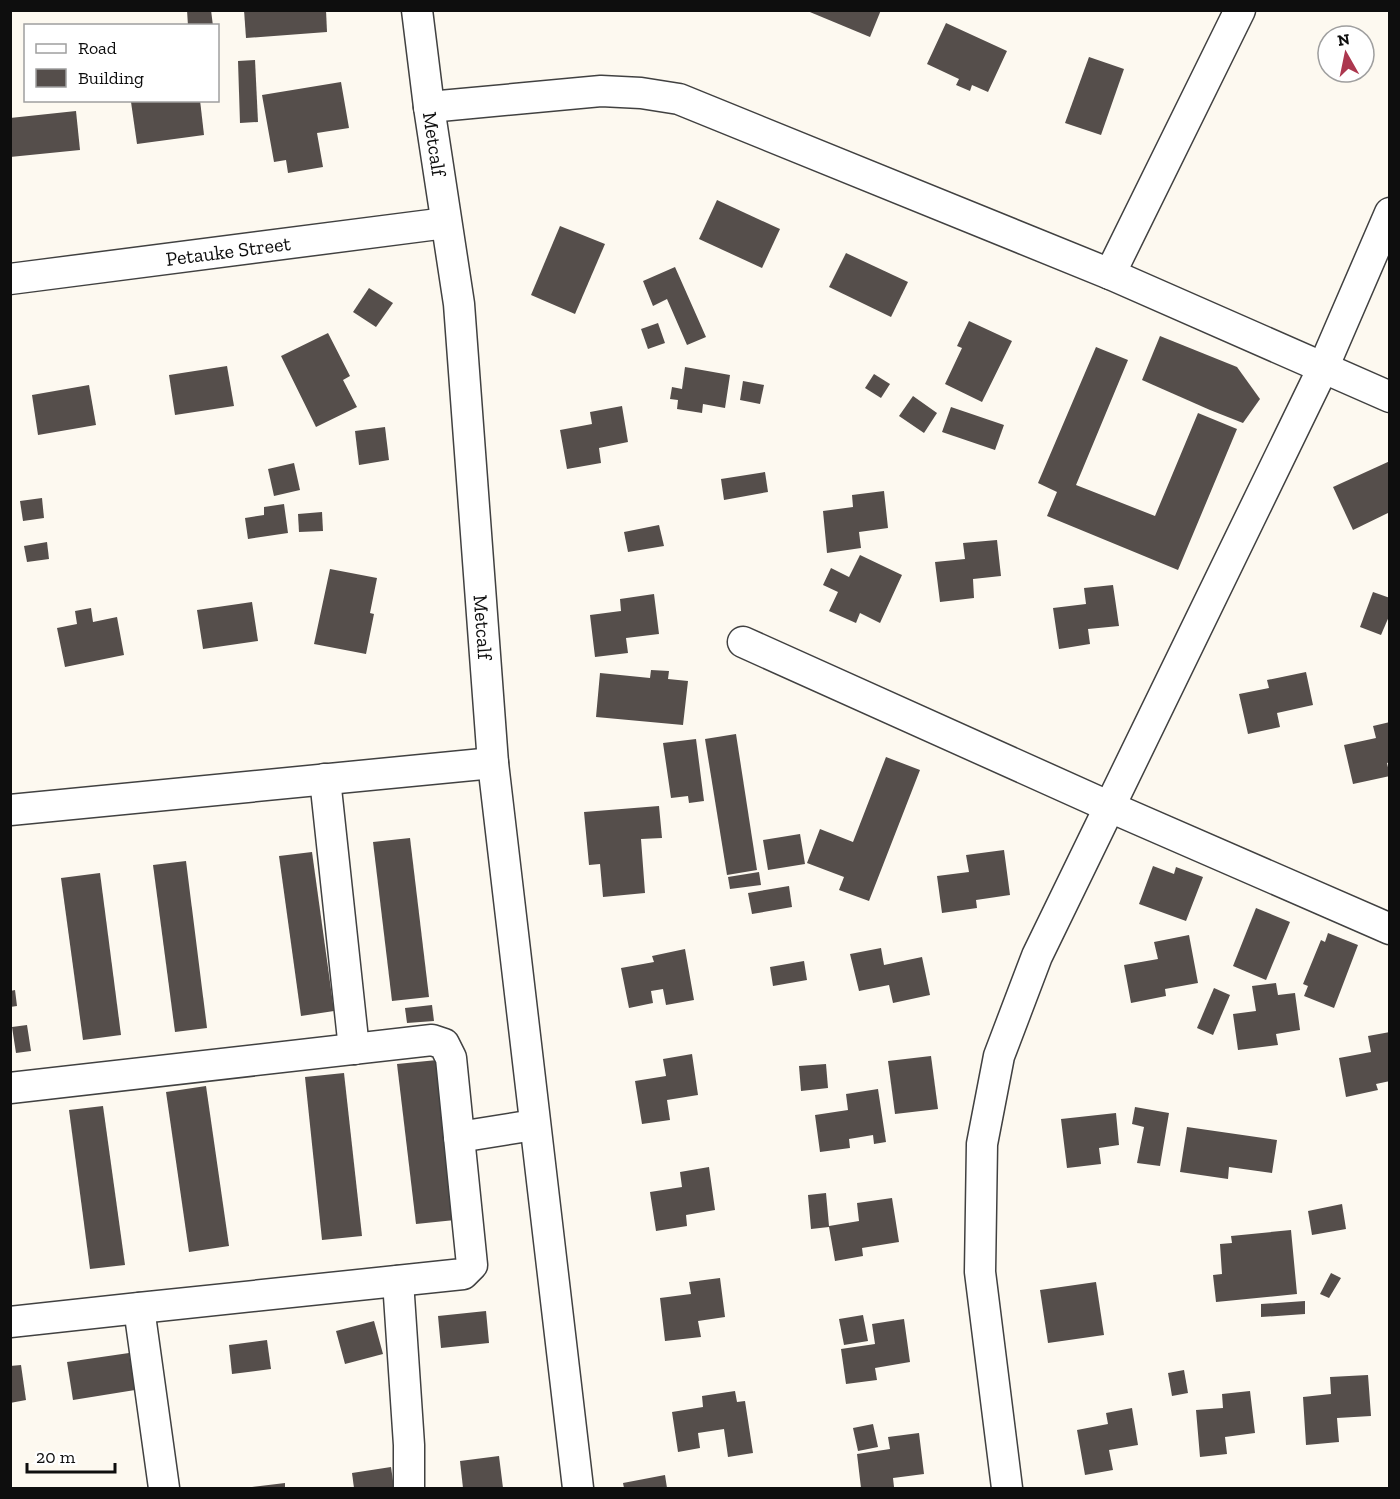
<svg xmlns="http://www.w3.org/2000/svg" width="1400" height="1499" font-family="'Zilla Slab',serif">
  <rect width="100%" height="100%" fill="#fdf9f0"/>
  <g fill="#554e4b">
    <path d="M187 10H211L213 26H188Z"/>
    <path d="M244 10H326L327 32 246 38Z"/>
    <path d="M805 10H881L870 37Z"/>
    <path d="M946 23 1007 51 988 92 972 85 970 91 956 85 959 79 927 64Z"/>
    <path d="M1089 57 1124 69 1101 135 1065 123Z"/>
    <path d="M255 60 258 122 240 123 238 61Z"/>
    <path d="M341 82 349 128 317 133 323 167 288 173 286 160 274 162 262 95Z"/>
    <path d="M145 100H200L204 135 137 144 131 102Z"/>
    <path d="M76 111 80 150 10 157V118Z"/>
    <path d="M717 200 780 229 762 268 699 239Z"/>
    <path d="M560 226 605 244 575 314 531 295Z"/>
    <path d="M846 253 908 282 891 317 829 287Z"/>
    <path d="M675 267 706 337 687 345 667 299 653 306 643 281Z"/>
    <path d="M369 288 393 303 376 327 353 312Z"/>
    <path d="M969 321 1012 341 982 402 945 384 962 348 957 346Z"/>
    <path d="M658 323 665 343 648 349 641 329Z"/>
    <path d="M328 333 350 376 343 380 357 407 316 427 281 356Z"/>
    <path d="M1160 336 1237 367 1260 399 1243 423 1210 410 1142 380Z"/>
    <path d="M1096 347 1128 360 1076 485 1155 516 1198 413 1237 429 1178 570 1047 516 1057 492 1038 483Z"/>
    <path d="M227 366 234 406 175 415 169 375Z"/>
    <path d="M685 367 730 375 725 408 703 404 702 413 677 409 678 400 670 399 672 387 682 389Z"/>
    <path d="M874 374 890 384 881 398 865 388Z"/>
    <path d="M743 381 764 385 760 404 740 400Z"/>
    <path d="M89 385 96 425 38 435 32 395Z"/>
    <path d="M913 396 937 413 924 433 899 416Z"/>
    <path d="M622 406 628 442 599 448 601 463 567 469 560 430 592 424 590 412Z"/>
    <path d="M951 407 1004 425 995 450 942 432Z"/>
    <path d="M385 427 389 460 359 465 355 431Z"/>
    <path d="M1390 461V512L1353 530 1333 487Z"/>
    <path d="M294 463 300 490 274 496 268 469Z"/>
    <path d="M765 472 768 492 724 500 721 479Z"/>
    <path d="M884 491 888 528 859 532 861 548 827 553 823 511 853 507 852 495Z"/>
    <path d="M42 498 44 518 23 521 20 501Z"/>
    <path d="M284 504 288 533 248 539 245 518 264 515V507Z"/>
    <path d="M322 512 323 531 299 532 298 514Z"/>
    <path d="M659 525 664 546 628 552 624 532Z"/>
    <path d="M997 540 1001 576 973 579 974 598 940 602 935 562 965 559 963 543Z"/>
    <path d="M47 542 49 559 27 562 24 546Z"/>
    <path d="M860 555 902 575 880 623 860 613 856 623 829 611 838 592 823 585 831 568 849 577Z"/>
    <path d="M330 569 377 578 370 613 374 614 366 654 314 644Z"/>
    <path d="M1113 585 1119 626 1088 629 1090 644 1059 649 1053 608 1086 604 1084 588Z"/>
    <path d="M1373 592 1390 598V614L1381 635 1360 627Z"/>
    <path d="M654 594 659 634 626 638 628 653 595 657 590 615 621 611 620 599Z"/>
    <path d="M252 602 258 641 203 649 197 610Z"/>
    <path d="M91 608 93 622 117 617 124 655 65 667 57 628 77 624 75 611Z"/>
    <path d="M651 670 669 671 668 679 688 681 683 725 596 717 600 673 650 678Z"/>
    <path d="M1306 672 1313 705 1277 713 1280 727 1248 734 1239 694 1269 688 1267 680Z"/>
    <path d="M1390 722V762L1387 763 1390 776 1353 784 1344 745 1376 738 1373 726Z"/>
    <path d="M736 734 757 870 727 875 705 739Z"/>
    <path d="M696 739 704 801 689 803 688 796 671 798 663 743Z"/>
    <path d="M886 757 920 770 869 901 839 890 844 877 807 863 820 829 853 842Z"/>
    <path d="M659 806 662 838 641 839 645 893 603 897 600 864 589 865 584 812Z"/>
    <path d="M800 834 805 864 768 870 763 840Z"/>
    <path d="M410 838 429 997 392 1001 373 842Z"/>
    <path d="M1004 850 1010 895 976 900 977 908 942 913 937 876 969 872 966 855Z"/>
    <path d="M312 852 334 1011 301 1016 279 856Z"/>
    <path d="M186 861 207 1028 175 1032 153 865Z"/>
    <path d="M1153 866 1174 874 1176 867 1203 877 1186 921 1139 904Z"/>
    <path d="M759 872 761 885 730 889 728 877Z"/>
    <path d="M100 873 121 1035 83 1040 61 878Z"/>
    <path d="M789 886 792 907 752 914 748 893Z"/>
    <path d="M1256 908 1290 922 1266 980 1233 966Z"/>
    <path d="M1328 933 1358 945 1334 1008 1304 996 1308 986 1303 984 1321 940 1325 942Z"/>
    <path d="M1189 935 1198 983 1165 989 1166 996 1131 1003 1124 965 1158 959 1154 942Z"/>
    <path d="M881 948 884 965 922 957 930 995 893 1003 889 985 859 991 850 954Z"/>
    <path d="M685 949 694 1000 666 1005 663 989 651 991 653 1003 629 1008 621 968 654 962 652 956Z"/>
    <path d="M804 961 807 980 773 986 770 967Z"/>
    <path d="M1276 983 1278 995 1295 993 1300 1030 1276 1034 1278 1045 1238 1050 1233 1014 1256 1011 1252 986Z"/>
    <path d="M1214 988 1230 995 1213 1035 1197 1028Z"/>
    <path d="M15 990 17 1006 10 1007V991Z"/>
    <path d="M432 1005 434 1021 407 1023 405 1008Z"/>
    <path d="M27 1025 31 1051 16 1053 12 1027Z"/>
    <path d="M1390 1032V1081L1376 1084 1378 1090 1346 1097 1339 1058 1371 1052 1368 1036Z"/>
    <path d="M692 1054 698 1095 667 1100 670 1120 642 1124 635 1081 666 1076 663 1059Z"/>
    <path d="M931 1056 938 1109 895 1114 888 1061Z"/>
    <path d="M437 1060 455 1220 416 1224 397 1064Z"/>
    <path d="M826 1064 828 1088 801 1091 799 1066Z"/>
    <path d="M344 1073 362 1236 322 1240 305 1077Z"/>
    <path d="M206 1086 229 1246 189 1252 166 1092Z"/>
    <path d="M878 1089 886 1142 874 1144 873 1135 849 1139 850 1148 820 1152 815 1115 848 1110 846 1094Z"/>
    <path d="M103 1106 125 1265 90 1269 69 1110Z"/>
    <path d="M1135 1107 1169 1113 1160 1166 1137 1163 1144 1127 1132 1124Z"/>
    <path d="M1116 1113 1119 1145 1099 1148 1101 1164 1067 1168 1061 1119Z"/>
    <path d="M1187 1127 1277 1140 1272 1173 1229 1167 1228 1179 1180 1172Z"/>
    <path d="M709 1167 715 1210 686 1215 687 1226 656 1231 650 1192 682 1187 680 1172Z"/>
    <path d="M826 1193 829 1226 859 1221 857 1203 892 1198 899 1242 862 1248 863 1256 835 1261 829 1227 811 1229 808 1195Z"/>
    <path d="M1342 1204 1346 1229 1312 1235 1308 1211Z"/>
    <path d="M1291 1230 1297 1294 1216 1302 1213 1275 1222 1274 1220 1244 1232 1243 1231 1236Z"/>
    <path d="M1331 1273 1341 1278 1329 1298 1320 1294Z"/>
    <path d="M720 1278 725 1317 698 1321 701 1337 665 1341 660 1298 691 1294 689 1282Z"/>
    <path d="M1096 1282 1104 1335 1048 1343 1040 1290Z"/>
    <path d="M1305 1301V1314L1261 1317V1304Z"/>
    <path d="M486 1311 489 1343 441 1348 438 1316Z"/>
    <path d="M863 1315 868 1341 844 1345 839 1319Z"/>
    <path d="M904 1319 910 1362 875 1368 877 1380 846 1384 841 1349 875 1344 872 1324Z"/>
    <path d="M374 1321 383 1354 345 1364 336 1331Z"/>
    <path d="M267 1340 271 1369 232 1374 229 1345Z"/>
    <path d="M129 1353 135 1390 73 1400 67 1362Z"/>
    <path d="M21 1365 26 1400 10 1403V1366Z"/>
    <path d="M1184 1370 1188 1393 1172 1396 1168 1373Z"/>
    <path d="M1368 1375 1371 1416 1337 1418 1339 1442 1306 1445 1303 1397 1331 1394 1330 1377Z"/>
    <path d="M735 1391 737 1402 745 1401 753 1453 728 1457 724 1429 698 1433 700 1448 678 1452 672 1412 703 1407 702 1396Z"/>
    <path d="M1250 1391 1255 1433 1225 1437 1227 1454 1200 1457 1196 1410 1223 1408 1222 1394Z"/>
    <path d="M1132 1408 1138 1445 1109 1450 1113 1470 1085 1475 1077 1430 1108 1424 1106 1413Z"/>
    <path d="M873 1424 878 1447 858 1451 853 1428Z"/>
    <path d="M919 1433 924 1474 893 1478 894 1487 861 1488 857 1454 890 1449 888 1437Z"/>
    <path d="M499 1456 503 1488H463L460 1461Z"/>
    <path d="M391 1467 394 1488H354L352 1473Z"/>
    <path d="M665 1475 667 1488H624L623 1483Z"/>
    <path d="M285 1483V1488H252V1487Z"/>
  </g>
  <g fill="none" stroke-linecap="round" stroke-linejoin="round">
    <defs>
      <g id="minor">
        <path id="s1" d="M417 10 429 107 459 304 493 763 578 1488"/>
        <path d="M429 107 601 91 641 93 679 99 1110 274 1390 397"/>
        <path d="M1110 274 1240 10"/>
        <path id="s2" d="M10 279 446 223"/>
        <path d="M743 642 1110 807 1390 929"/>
        <path d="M325 779 354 1049"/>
        <path d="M10 810 493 763"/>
        <path d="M10 1088 432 1040 444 1044 451 1058 472 1265 463 1274 139 1308 10 1322"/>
        <path d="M459 1137 534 1125"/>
        <path d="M398 1281 409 1445V1488"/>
        <path d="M139 1308 164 1488"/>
        <path d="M1007 1488 980 1272 982 1144 999 1056 1037 956 1323 368 1390 213"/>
      </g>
    </defs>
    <use href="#minor" stroke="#414141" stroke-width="33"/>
    <use href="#minor" stroke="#fff" stroke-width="30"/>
  </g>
  <g text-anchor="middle" stroke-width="6" stroke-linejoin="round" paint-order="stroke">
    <g font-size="20" fill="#0e0e0e" stroke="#fff">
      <text dy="7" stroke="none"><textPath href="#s1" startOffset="135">Metcalf</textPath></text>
      <text dy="7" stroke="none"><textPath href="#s2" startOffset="220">Petauke Street</textPath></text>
      <text dy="7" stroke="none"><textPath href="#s1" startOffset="621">Metcalf</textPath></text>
    </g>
  </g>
  <rect width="1400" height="1499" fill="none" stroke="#0e0e0e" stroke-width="24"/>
  <rect x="24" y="24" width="195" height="78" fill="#ffffff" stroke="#9f9f9f" stroke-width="1.5"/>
  <rect x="36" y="44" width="30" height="9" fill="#ffffff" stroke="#9f9f9f" stroke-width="1.5"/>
  <text x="78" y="54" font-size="18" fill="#0e0e0e">Road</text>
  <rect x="36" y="69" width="30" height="18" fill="#554e4b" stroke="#9f9f9f" stroke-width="1.5"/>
  <text x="78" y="84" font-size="18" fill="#0e0e0e">Building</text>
  <g transform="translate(1346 54) rotate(351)"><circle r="28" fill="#ffffff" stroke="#9f9f9f" stroke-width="1.5"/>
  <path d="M0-4.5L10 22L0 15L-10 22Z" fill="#ac374e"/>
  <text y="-9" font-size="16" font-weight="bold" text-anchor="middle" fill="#0e0e0e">N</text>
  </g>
  <path d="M27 1463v9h88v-9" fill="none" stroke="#0e0e0e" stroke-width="3"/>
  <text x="36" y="1463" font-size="18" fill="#0e0e0e" stroke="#ffffff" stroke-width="4.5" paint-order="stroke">20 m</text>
</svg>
